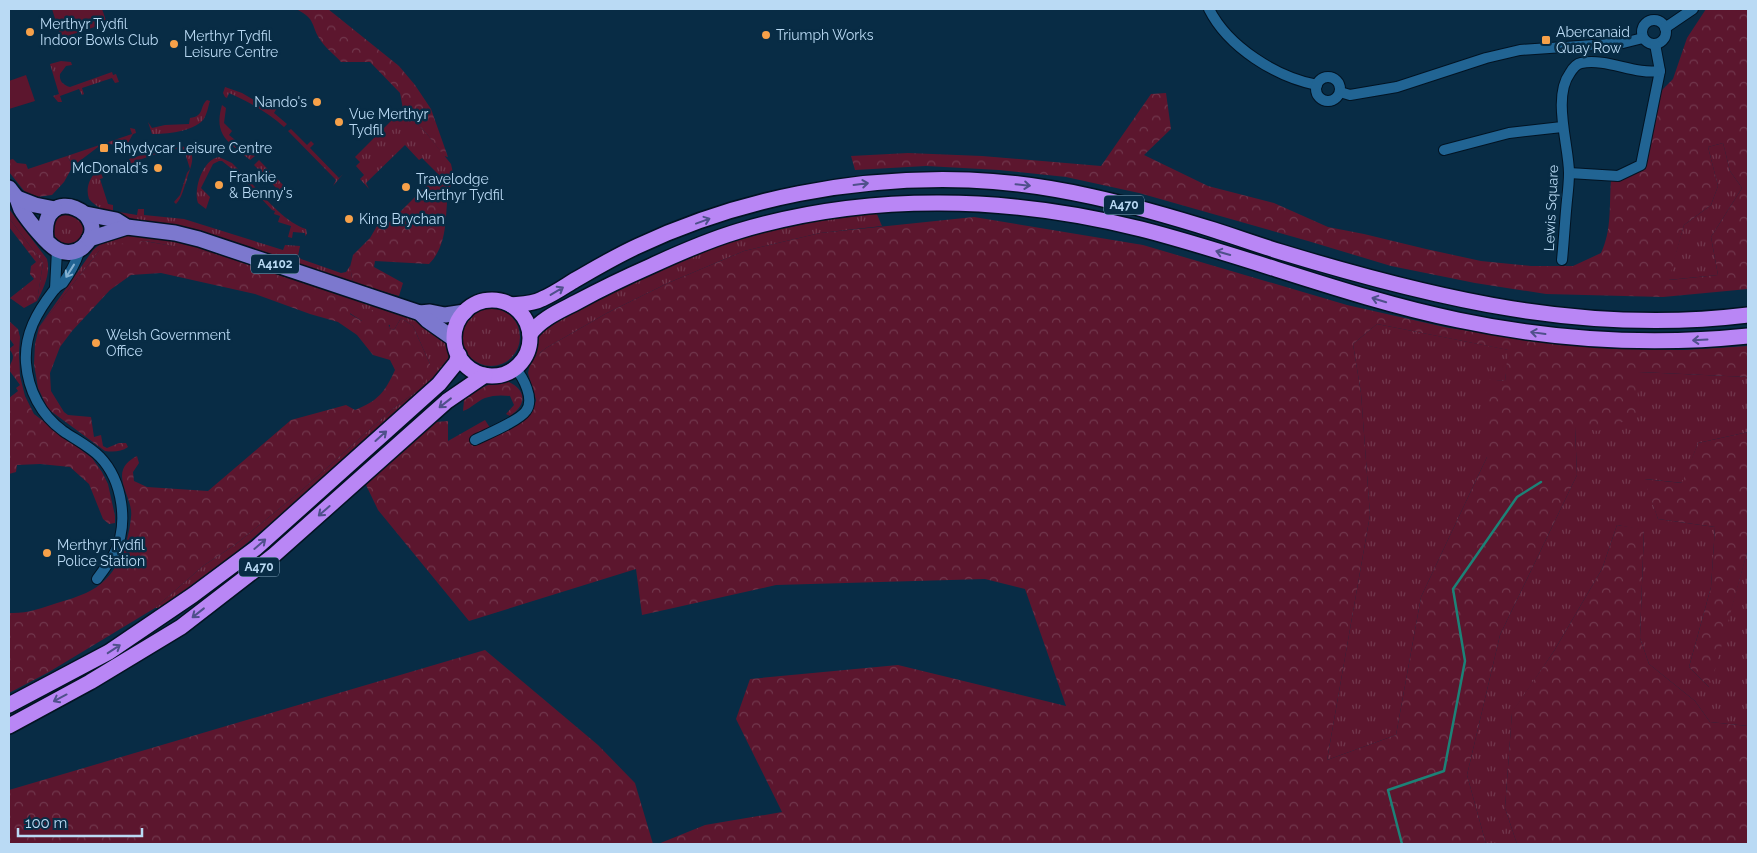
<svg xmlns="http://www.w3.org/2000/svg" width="1757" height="853" font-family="Raleway,sans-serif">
  <defs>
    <pattern id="grass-tufts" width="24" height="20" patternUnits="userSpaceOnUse" patternTransform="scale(1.25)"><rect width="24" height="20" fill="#5c162e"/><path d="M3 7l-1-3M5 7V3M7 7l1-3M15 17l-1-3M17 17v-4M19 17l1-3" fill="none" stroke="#71374d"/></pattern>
    <pattern id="forest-crowns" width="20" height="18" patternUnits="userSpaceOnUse" patternTransform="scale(1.25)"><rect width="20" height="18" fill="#5c162e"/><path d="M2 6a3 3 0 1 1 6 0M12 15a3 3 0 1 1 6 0" fill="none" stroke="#71374d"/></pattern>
  </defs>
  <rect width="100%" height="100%" fill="#082c45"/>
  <g fill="url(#grass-tufts)">
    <path d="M61 61 71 62 72 65 66 66 60 74C59 81 63 85 70 87L112 72 113 75 116 74 119 82 115 83 112 78 82 88 84 94 82 95 79 89 60 96 62 102H58L53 96 59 94 50 64Z"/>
    <path d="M225 87 242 93 269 109 273 105 277 108 274 113 287 124 284 127C267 112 249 102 229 93L227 98 225 97 223 93Z"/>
    <path d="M207 100 210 101C208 107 207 115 203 120 192 132 166 134 152 134L148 122 152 128 165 125 189 124 190 118C205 116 199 107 207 100Z"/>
    <path d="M222 105 226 108 224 123 232 131 229 135 255 156 250 160C229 142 213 136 222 105Z"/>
    <path d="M403 109 427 134 451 164 454 178 448 192 441 198 433 199 423 197 419 193 439 175 422 158 419 160 405 145 366 183 369 189 360 179 364 175 356 166 360 162 355 157Z"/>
    <path d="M130 128 135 129 136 133 133 134 128 143 122 145 108 144 98 147 73 166 67 156 132 134Z"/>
    <path d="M291 129 307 145 311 141 314 144 310 148 339 178 343 174 333 186 336 180 288 131Z"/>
    <path d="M1723 143 1730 171 1742 188 1711 237 1718 275 1668 280 1684 225 1711 205 1718 186 1708 147Z"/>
    <path d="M181 146C200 150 190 168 187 179 184 187 182 198 176 204L174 202 180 195 187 173 190 169 185 153 174 148 171 149 136 161 134 168H132L129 159 165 148Z"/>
    <path d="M219 157 232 163 240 171 237 173 222 161H219L213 164 201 188 210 197 206 209 198 203C193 189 203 159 219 157Z"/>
    <path d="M259 160 286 188 281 193 254 165Z"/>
    <path d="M99 169 103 178 100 179 108 204 113 205V211L137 215 138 209H144V215L184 219 283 250 285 245 300 246 298 256 301 259 341 273 346 272 350 266 353 283C292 264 231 245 171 227 148 220 104 218 89 199 85 187 90 177 99 169Z"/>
    <path d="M244 175C261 193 282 221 306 229L307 234 305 236V233L293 232 292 238 288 237 291 226 278 222 280 216 274 214 275 211 272 210 241 177Z"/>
    <path d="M9 209 47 259C51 273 44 288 37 301L43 263 9 218Z"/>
    <path d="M876 212 882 226 820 233 744 251 668 283 607 313 546 348 531 360 539 336 544 328 649 274 705 250 778 228 843 215Z"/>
    <circle cx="68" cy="229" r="15"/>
    <path d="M127 235H155L181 240 412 317 434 330 443 338 448 347 449 354 447 363 440 372 336 468 233 555 161 608H155L203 566 236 544 301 491 390 411 414 393 430 364 413 326 401 318 394 330 389 328 390 325 362 321 306 285 256 266 205 252 145 241 99 251 39 327 93 250 104 241Z"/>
    <circle cx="491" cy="337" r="29"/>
    <path d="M1377 324 1509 350 1505 381 1487 380V457L1421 597 1396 735 1327 760 1370 515 1361 393 1353 344Z"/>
    <path d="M1639 372 1748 377V432L1698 443 1683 483 1645 479 1658 519 1715 527 1711 587 1689 667 1709 687 1748 549V726L1710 722 1695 701 1649 664 1640 638 1644 530 1617 525 1602 569 1554 651 1512 713 1505 808 1517 844H1486L1467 775 1500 635 1577 475 1575 427Z"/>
  </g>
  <g fill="url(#forest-crowns)" fill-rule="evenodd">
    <path d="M299 9H328L399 66 415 85 431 109 448 157 444 156 427 134 403 109 400 93 370 62H341C335 55 324 47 319 38 311 24 315 19 298 10Z"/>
    <path d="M1706 9H1748V289L1663 297 1546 294 1475 283 1391 266 1308 241 1139 193 1066 177 999 170 926 166 855 170 851 156 908 153 982 156 1101 166 1151 94 1166 93 1171 129 1144 155 1208 186 1274 203 1328 227 1364 234 1426 249 1481 261 1531 266H1573L1601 253C1612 230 1609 205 1611 180L1627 178 1644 167 1659 93 1673 79 1687 38ZM1723 143 1730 171 1742 188 1711 237 1718 275 1669 280 1684 225 1711 205 1718 186 1708 147Z"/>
    <path d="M67 156 73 166 64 182 52 195 36 197 25 192 9 172V160L13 159 17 163 26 164 28 169Z"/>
    <path d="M448 192C445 218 448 245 429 264L375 261 374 267 403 283 399 296 353 283 350 267 353 255 370 238 377 226 390 222 419 193C429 201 439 199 448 192Z"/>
    <path d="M974 217 1143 245 1347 305 1449 328 1612 349 1684 350 1748 346V377L1639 372 1636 417 1598 431 1575 427 1577 475 1500 635 1467 775 1486 844H658L705 825 782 812 736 719 750 679 898 665 1066 706 1025 589 985 579 776 585 642 615 636 569 469 621 378 510 366 485 391 459 436 422 448 421V441L485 420 494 434 526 418 533 410 536 400 528 373 531 360 546 348 607 313 668 283 744 251 820 233ZM1377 324 1508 350 1505 381 1487 379V457L1421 597 1396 735 1327 760 1370 515 1361 393 1353 344Z"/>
    <path d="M9 218 43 263 37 301 24 308 10 298 34 279 30 274 31 266 36 262 9 227Z"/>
    <path d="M145 241C165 245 186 247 206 252 256 264 303 283 351 303L350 314 362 321 369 311 376 309 388 314 389 328 394 330 401 318 413 326 430 364 429 377 414 393 390 411 301 491 236 544 203 566 155 608 49 672 9 693V613C26 614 42 608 57 603 67 600 77 597 86 593 116 580 128 547 131 517 133 503 122 490 122 476 122 466 129 460 137 456L139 463 133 472 134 481 147 487 208 491 291 420 346 405 355 410C378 401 385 392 395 370L390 360 373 355 357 335 338 322 310 314 255 294 161 273 131 275 110 290 72 331 60 347 50 373 51 391 64 412 68 415 91 417 94 437 101 435 103 446 107 448 119 443H126L128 447C121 452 113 452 105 451L48 409 38 388 34 364 35 344 39 327 99 251 108 245Z"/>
    <path d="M9 321 18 329 20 337 19 353 20 376 25 396 34 414 92 458 102 472 108 484 115 516V523L109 524 103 519 89 484 70 467 40 464 17 465 16 472 9 474V398L18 391 16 388 20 385 9 370C9 361 18 359 9 349L14 345 9 338Z"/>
    <path d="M507 381C526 389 528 404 510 416L506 414 514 405 510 396C502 395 493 395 485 398 477 401 472 408 463 411L464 400C477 389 490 382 507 381Z"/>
    <path d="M1748 432V549L1710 688 1689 667 1711 587 1715 527 1658 519 1644 479 1682 483 1698 443Z"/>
    <path d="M1617 525 1644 529 1640 638 1649 664 1695 701 1710 722 1748 726V844H1517L1505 808 1512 712 1554 651 1602 569Z"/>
    <path d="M485 650 598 745 635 783 653 844H9V790Z"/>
  </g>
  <g fill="#5c162e">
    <path d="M52 9H102L107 23 61 38Z"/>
    <path d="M26 75 35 101 9 109V81Z"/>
  </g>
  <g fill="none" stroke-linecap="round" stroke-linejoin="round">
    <path stroke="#1c8277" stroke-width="2.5" d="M1402 844 1388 790 1444 771 1465 661 1453 589 1517 497 1541 482"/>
    <defs>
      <g id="street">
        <path d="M1209 9C1228 47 1276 77 1317 85"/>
        <circle cx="1654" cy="32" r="12"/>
        <path d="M1665 28 1693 9"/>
        <circle cx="1328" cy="89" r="12"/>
        <path d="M1340 92 1350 95 1397 87 1486 58 1520 50 1623 43 1643 38"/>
        <path d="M1444 150 1509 133 1562 127"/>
        <path d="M1569 173 1618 176 1641 165 1660 71 1655 44"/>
        <path d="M80 249C77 260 70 273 63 283 60 285 56 287 54 290 37 312 24 334 26 363 28 390 41 415 63 431 76 440 89 446 100 457 123 481 129 525 114 554 109 563 103 571 97 579"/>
        <path d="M1562 260C1564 240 1565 220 1567 200 1568 191 1569 182 1569 173 1569 146 1552 97 1570 73 1573 68 1576 64 1581 63 1608 58 1634 75 1660 71"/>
        <path d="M55 289 57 250"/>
        <path d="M475 440C487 434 519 421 526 411 535 399 523 377 515 368"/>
      </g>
      <g id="primary">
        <path d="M9 188C11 191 14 194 16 197 19 201 19 207 22 211 28 220 48 246 58 250 66 254 76 253 83 247 118 215 39 178 46 239"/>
        <path d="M17 198 35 205 55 209"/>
        <path d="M86 214 116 220 127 227 175 233 199 239 420 313 430 312 445 315 465 312"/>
        <path d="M89 239 127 227"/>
        <path d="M420 313 427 320 454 339"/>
      </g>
      <g id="highway">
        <circle cx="492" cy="338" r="38"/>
        <path d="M511 305C521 304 533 304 542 299 554 294 565 286 575 280 596 268 616 256 638 246 740 198 856 176 969 180 1052 183 1134 205 1214 230 1236 237 1258 245 1281 252 1436 299 1585 335 1748 315"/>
        <path d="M530 334C542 318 560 311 577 302 601 289 626 277 651 266 679 253 709 240 739 231 869 192 1010 196 1141 229 1247 256 1351 298 1458 320 1553 340 1651 346 1748 336"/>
        <path d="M9 705 109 652 193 595 256 548 439 384 456 363 459 355"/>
        <path d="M9 726 90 682 181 627 273 556 447 401 485 375"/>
      </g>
    </defs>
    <use href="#street" stroke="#021322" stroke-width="12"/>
    <use href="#primary" stroke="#021322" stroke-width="18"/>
    <use href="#highway" stroke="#021322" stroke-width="18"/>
    <use href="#street" stroke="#216493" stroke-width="10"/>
    <use href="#primary" stroke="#7c78ce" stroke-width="15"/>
    <use href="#highway" stroke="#b986f5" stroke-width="15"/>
  </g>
  <defs><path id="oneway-shaft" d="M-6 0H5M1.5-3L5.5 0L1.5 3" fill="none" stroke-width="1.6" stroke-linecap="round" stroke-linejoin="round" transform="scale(1.25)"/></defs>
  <g stroke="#4f508b">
    <use href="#oneway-shaft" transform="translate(861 184) rotate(-7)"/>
    <use href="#oneway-shaft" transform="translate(1023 185) rotate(6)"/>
    <use href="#oneway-shaft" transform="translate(703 221) rotate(-20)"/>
    <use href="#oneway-shaft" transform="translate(1223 253) rotate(-164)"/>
    <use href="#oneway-shaft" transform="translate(557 291) rotate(-31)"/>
    <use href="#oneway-shaft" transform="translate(1379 300) rotate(-163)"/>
    <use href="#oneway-shaft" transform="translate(1538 333) rotate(-172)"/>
    <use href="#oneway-shaft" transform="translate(1700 340) rotate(177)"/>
    <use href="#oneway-shaft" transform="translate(445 403) rotate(142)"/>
    <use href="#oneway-shaft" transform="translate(381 436) rotate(-42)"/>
    <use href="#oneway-shaft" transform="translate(324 511) rotate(139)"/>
    <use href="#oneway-shaft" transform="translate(260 544) rotate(-41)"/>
    <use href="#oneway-shaft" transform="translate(198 613) rotate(142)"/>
    <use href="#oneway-shaft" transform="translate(114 649) rotate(-33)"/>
    <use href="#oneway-shaft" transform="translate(60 698) rotate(152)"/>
  </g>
  <use stroke="#84b1d2" href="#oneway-shaft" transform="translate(70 271) rotate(122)"/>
  <g fill="#f7a149" stroke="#082c45" stroke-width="2">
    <circle cx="30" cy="32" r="5"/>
    <circle cx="766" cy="35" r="5"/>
    <rect x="1541" y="35" width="10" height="10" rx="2.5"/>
    <circle cx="174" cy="44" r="5"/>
    <circle cx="317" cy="102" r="5"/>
    <circle cx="339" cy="122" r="5"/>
    <rect x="99" y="143" width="10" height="10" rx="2.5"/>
    <circle cx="158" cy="168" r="5"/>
    <circle cx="219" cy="185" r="5"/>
    <circle cx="406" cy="187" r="5"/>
    <circle cx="349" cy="219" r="5"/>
    <circle cx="96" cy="343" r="5"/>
    <circle cx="47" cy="553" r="5"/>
  </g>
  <g text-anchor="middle" stroke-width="5" stroke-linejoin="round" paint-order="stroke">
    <g fill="#082c45" stroke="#85a6c0" stroke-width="1">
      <rect x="1104" y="195.5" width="40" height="19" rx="4"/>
      <rect x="251" y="254.5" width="48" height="19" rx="4"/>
      <rect x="239" y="557.5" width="40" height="19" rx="4"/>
    </g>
    <g font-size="12" font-weight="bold" fill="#badaf4">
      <text x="1124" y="209">A470</text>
      <text x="275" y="268">A4102</text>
      <text x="259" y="571">A470</text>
    </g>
    <g font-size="14" fill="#badaf4" stroke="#082c45" text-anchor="start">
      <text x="40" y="29">Merthyr Tydfil<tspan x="40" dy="16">Indoor Bowls Club</tspan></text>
      <text x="1556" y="37">Abercanaid<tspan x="1556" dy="16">Quay Row</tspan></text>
      <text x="776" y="40">Triumph Works</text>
      <text x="184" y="41">Merthyr Tydfil<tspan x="184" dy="16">Leisure Centre</tspan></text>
      <text x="307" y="107" text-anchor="end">Nando's</text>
      <text x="349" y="119">Vue Merthyr<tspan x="349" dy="16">Tydfil</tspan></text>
      <text x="114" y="153">Rhydycar Leisure Centre</text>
      <text x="148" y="173" text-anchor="end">McDonald's</text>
      <text x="229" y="182">Frankie<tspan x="229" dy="16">&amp; Benny's</tspan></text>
      <text x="416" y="184">Travelodge<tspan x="416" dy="16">Merthyr Tydfil</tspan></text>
      <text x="359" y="224">King Brychan</text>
      <text x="106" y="340">Welsh Government<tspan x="106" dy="16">Office</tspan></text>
      <text x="57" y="550">Merthyr Tydfil<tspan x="57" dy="16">Police Station</tspan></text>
    </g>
    <g font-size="14" fill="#badaf4" stroke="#082c45">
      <text transform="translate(1551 208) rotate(-87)" y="5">Lewis Square</text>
    </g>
  </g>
  <rect width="1757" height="853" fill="none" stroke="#badaf4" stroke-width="20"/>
  <path d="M18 828v8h124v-8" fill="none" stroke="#badaf4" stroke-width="2.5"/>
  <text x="25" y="828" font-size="15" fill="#badaf4" stroke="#082c45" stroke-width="4" paint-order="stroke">100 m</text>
</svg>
